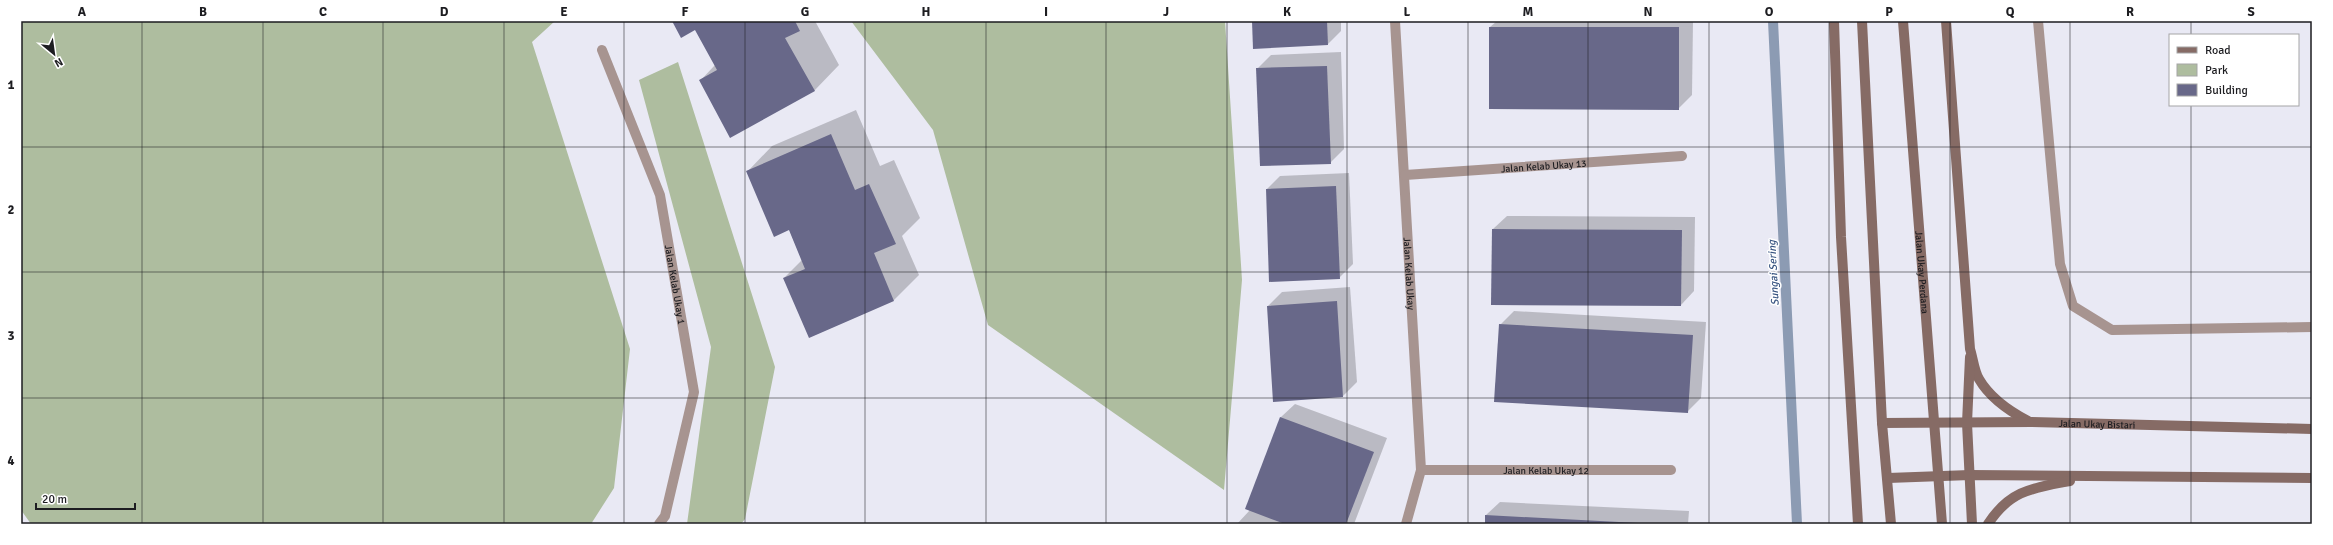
<svg xmlns="http://www.w3.org/2000/svg" width="2333" height="545" font-family="Signika,sans-serif">
  <rect width="100%" height="100%" fill="#e9e9f4"/>
  <g fill="#aebd9f">
    <path d="M21 21H555L532 42 630 349 614 488 591 524H31L21 510Z"/>
    <path d="M851 21H1225L1242 280 1224 490 988 325 933 130Z"/>
    <path d="M678 62 775 367 745 519 741 524H687L711 347 639 80Z"/>
  </g>
  <g fill="#0003">
    <path d="M673 21H815L839 65 814 91 700 81 715 65 695 29Z"/>
    <path d="M1253 21H1341V31L1328 44Z"/>
    <path d="M1497 21H1693L1692 95 1678 109 1490 27Z"/>
    <path d="M1341 52 1344 149 1330 163 1257 69 1271 55Z"/>
    <path d="M856 110 880 166 894 160 920 218 902 236 919 275 894 300 810 337 784 278 802 260 789 229 747 172 772 146Z"/>
    <path d="M1349 173 1353 264 1339 278 1267 189 1280 176Z"/>
    <path d="M1507 216 1695 217 1694 291 1681 305 1493 229Z"/>
    <path d="M1350 287 1357 382 1343 396 1268 306 1282 292Z"/>
    <path d="M1514 311 1706 322 1701 398 1687 412 1500 325Z"/>
    <path d="M1295 404 1387 438 1354 524H1237L1250 510 1247 508 1281 417Z"/>
    <path d="M1500 502 1689 511 1688 524H1486V515Z"/>
  </g>
  <g fill="none" stroke-linecap="round" stroke-linejoin="round">
    <path stroke="#8c9bb3" stroke-width="10" d="M1773 21 1797 524"/>
  </g>
  <g fill="#686889">
    <path d="M672 21H795L800 31 785 38 815 91 730 138 699 80 717 70 695 30 681 38Z"/>
    <path d="M1252 21H1327L1328 45 1253 49Z"/>
    <path d="M1489 27H1679V110L1489 109Z"/>
    <path d="M1327 66 1331 164 1260 166 1256 68Z"/>
    <path d="M831 134 855 190 869 184 896 244 874 253 894 301 809 338 783 278 805 269 789 230 774 237 746 171Z"/>
    <path d="M1336 186 1340 279 1269 282 1266 189Z"/>
    <path d="M1492 229 1682 230 1681 306 1491 305Z"/>
    <path d="M1337 301 1343 397 1273 402 1267 306Z"/>
    <path d="M1499 324 1693 335 1688 413 1494 402Z"/>
    <path d="M1280 417 1374 452 1346 524H1285L1245 509Z"/>
    <path d="M1485 515 1638 523V524H1485Z"/>
  </g>
  <g fill="none" stroke-linecap="round" stroke-linejoin="round">
    <path stroke="#a79490" stroke-width="10" d="M2038 21 2060 264 2073 306 2112 330 2312 327"/>
    <g stroke="#a79490" stroke-width="10">
      <path id="s1" d="M1395 21 1421 470 1406 524"/>
      <path id="s2" d="M602 50 660 195 694 392 665 516 659 524"/>
      <path id="s3" d="M1405 175 1682 156"/>
      <path id="s4" d="M1421 470H1671"/>
    </g>
    <g stroke="#866b65" stroke-width="10">
      <path d="M1834 21 1841 237 1858 524"/>
      <path d="M1862 21 1882 423 1891 524"/>
      <path d="M1946 21 1970 349C1973 358 1974 371 1979 379 1990 398 2009 411 2028 421"/>
      <path d="M1970 357 1967 423 1972 524"/>
      <path id="s5" d="M1882 423 2031 422 2312 429"/>
      <path d="M1888 478 1970 475 2312 478"/>
      <path d="M1988 524C2010 490 2033 488 2070 481"/>
    </g>
    <path stroke="#866b65" stroke-width="10" id="s6" d="M1903 21 1942 524"/>
  </g>
  <path fill="none" stroke="#1d1d21" stroke-width="1" stroke-opacity="0.55" d="M142 21V524M263 21V524M383 21V524M504 21V524M624 21V524M745 21V524M865 21V524M986 21V524M1106 21V524M1227 21V524M1347 21V524M1468 21V524M1588 21V524M1709 21V524M1829 21V524M1950 21V524M2070 21V524M2191 21V35M2191 105V524M21 147H2312M21 272H2312M21 398H2312"/>
  <g text-anchor="middle" stroke-width="3" stroke-linejoin="round" paint-order="stroke">
    <g font-size="10" fill="#1d1d21" stroke="#fff">
      <text dy="4" stroke="none"><textPath href="#s3" startOffset="139">Jalan Kelab Ukay 13</textPath></text>
      <text dy="4" stroke="none"><textPath href="#s1" startOffset="253">Jalan Kelab Ukay</textPath></text>
      <text dy="4" stroke="none"><textPath href="#s6" startOffset="252">Jalan Ukay Perdana</textPath></text>
      <text dy="4" stroke="none"><textPath href="#s2" startOffset="247">Jalan Kelab Ukay 1</textPath></text>
      <text dy="4" stroke="none"><textPath href="#s5" startOffset="215">Jalan Ukay Bistari</textPath></text>
      <text dy="4" stroke="none"><textPath href="#s4" startOffset="125">Jalan Kelab Ukay 12</textPath></text>
    </g>
    <g font-size="11" font-style="italic" fill="#385481" stroke="#fff">
      <text transform="translate(1773 273) rotate(-93)" y="4">Sungai Sering</text>
    </g>
  </g>
  <rect width="2333" height="545" fill="none" stroke="#ffffff" stroke-width="44"/>
  <rect x="2169" y="34" width="130" height="72" fill="#ffffff" stroke="#a5a5a6"/>
  <rect x="2177" y="47" width="20" height="6" fill="#866b65" stroke="#a5a5a6"/>
  <text x="2205" y="54" font-size="12" fill="#1d1d21">Road</text>
  <rect x="2177" y="64" width="20" height="12" fill="#aebd9f" stroke="#a5a5a6"/>
  <text x="2205" y="74" font-size="12" fill="#1d1d21">Park</text>
  <rect x="2177" y="84" width="20" height="12" fill="#686889" stroke="#a5a5a6"/>
  <text x="2205" y="94" font-size="12" fill="#1d1d21">Building</text>
  <g transform="translate(54 54) rotate(151)" stroke="#ffffff" stroke-width="3" paint-order="stroke">
  <path d="M0-3L7 15L0 10L-7 15Z" fill="#1d1d21"/>
  <text y="-6" font-size="11" font-weight="bold" text-anchor="middle" fill="#1d1d21">N</text>
  </g>
  <path d="M36 503v6h99v-6" fill="none" stroke="#1d1d21" stroke-width="2"/>
  <text x="42" y="503" font-size="12" fill="#1d1d21" stroke="#ffffff" stroke-width="3" paint-order="stroke">20 m</text>
  <rect x="22" y="22" width="2289" height="501" fill="none" stroke="#1d1d21" stroke-width="1.5"/>
  <g font-size="13" text-anchor="middle" font-weight="bold" fill="#1d1d21">
    <text x="82" y="16">A</text>
    <text x="203" y="16">B</text>
    <text x="323" y="16">C</text>
    <text x="444" y="16">D</text>
    <text x="564" y="16">E</text>
    <text x="685" y="16">F</text>
    <text x="805" y="16">G</text>
    <text x="926" y="16">H</text>
    <text x="1046" y="16">I</text>
    <text x="1166" y="16">J</text>
    <text x="1287" y="16">K</text>
    <text x="1407" y="16">L</text>
    <text x="1528" y="16">M</text>
    <text x="1648" y="16">N</text>
    <text x="1769" y="16">O</text>
    <text x="1889" y="16">P</text>
    <text x="2010" y="16">Q</text>
    <text x="2130" y="16">R</text>
    <text x="2251" y="16">S</text>
    <text x="11" y="89">1</text>
    <text x="11" y="214">2</text>
    <text x="11" y="340">3</text>
    <text x="11" y="465">4</text>
  </g>
</svg>
